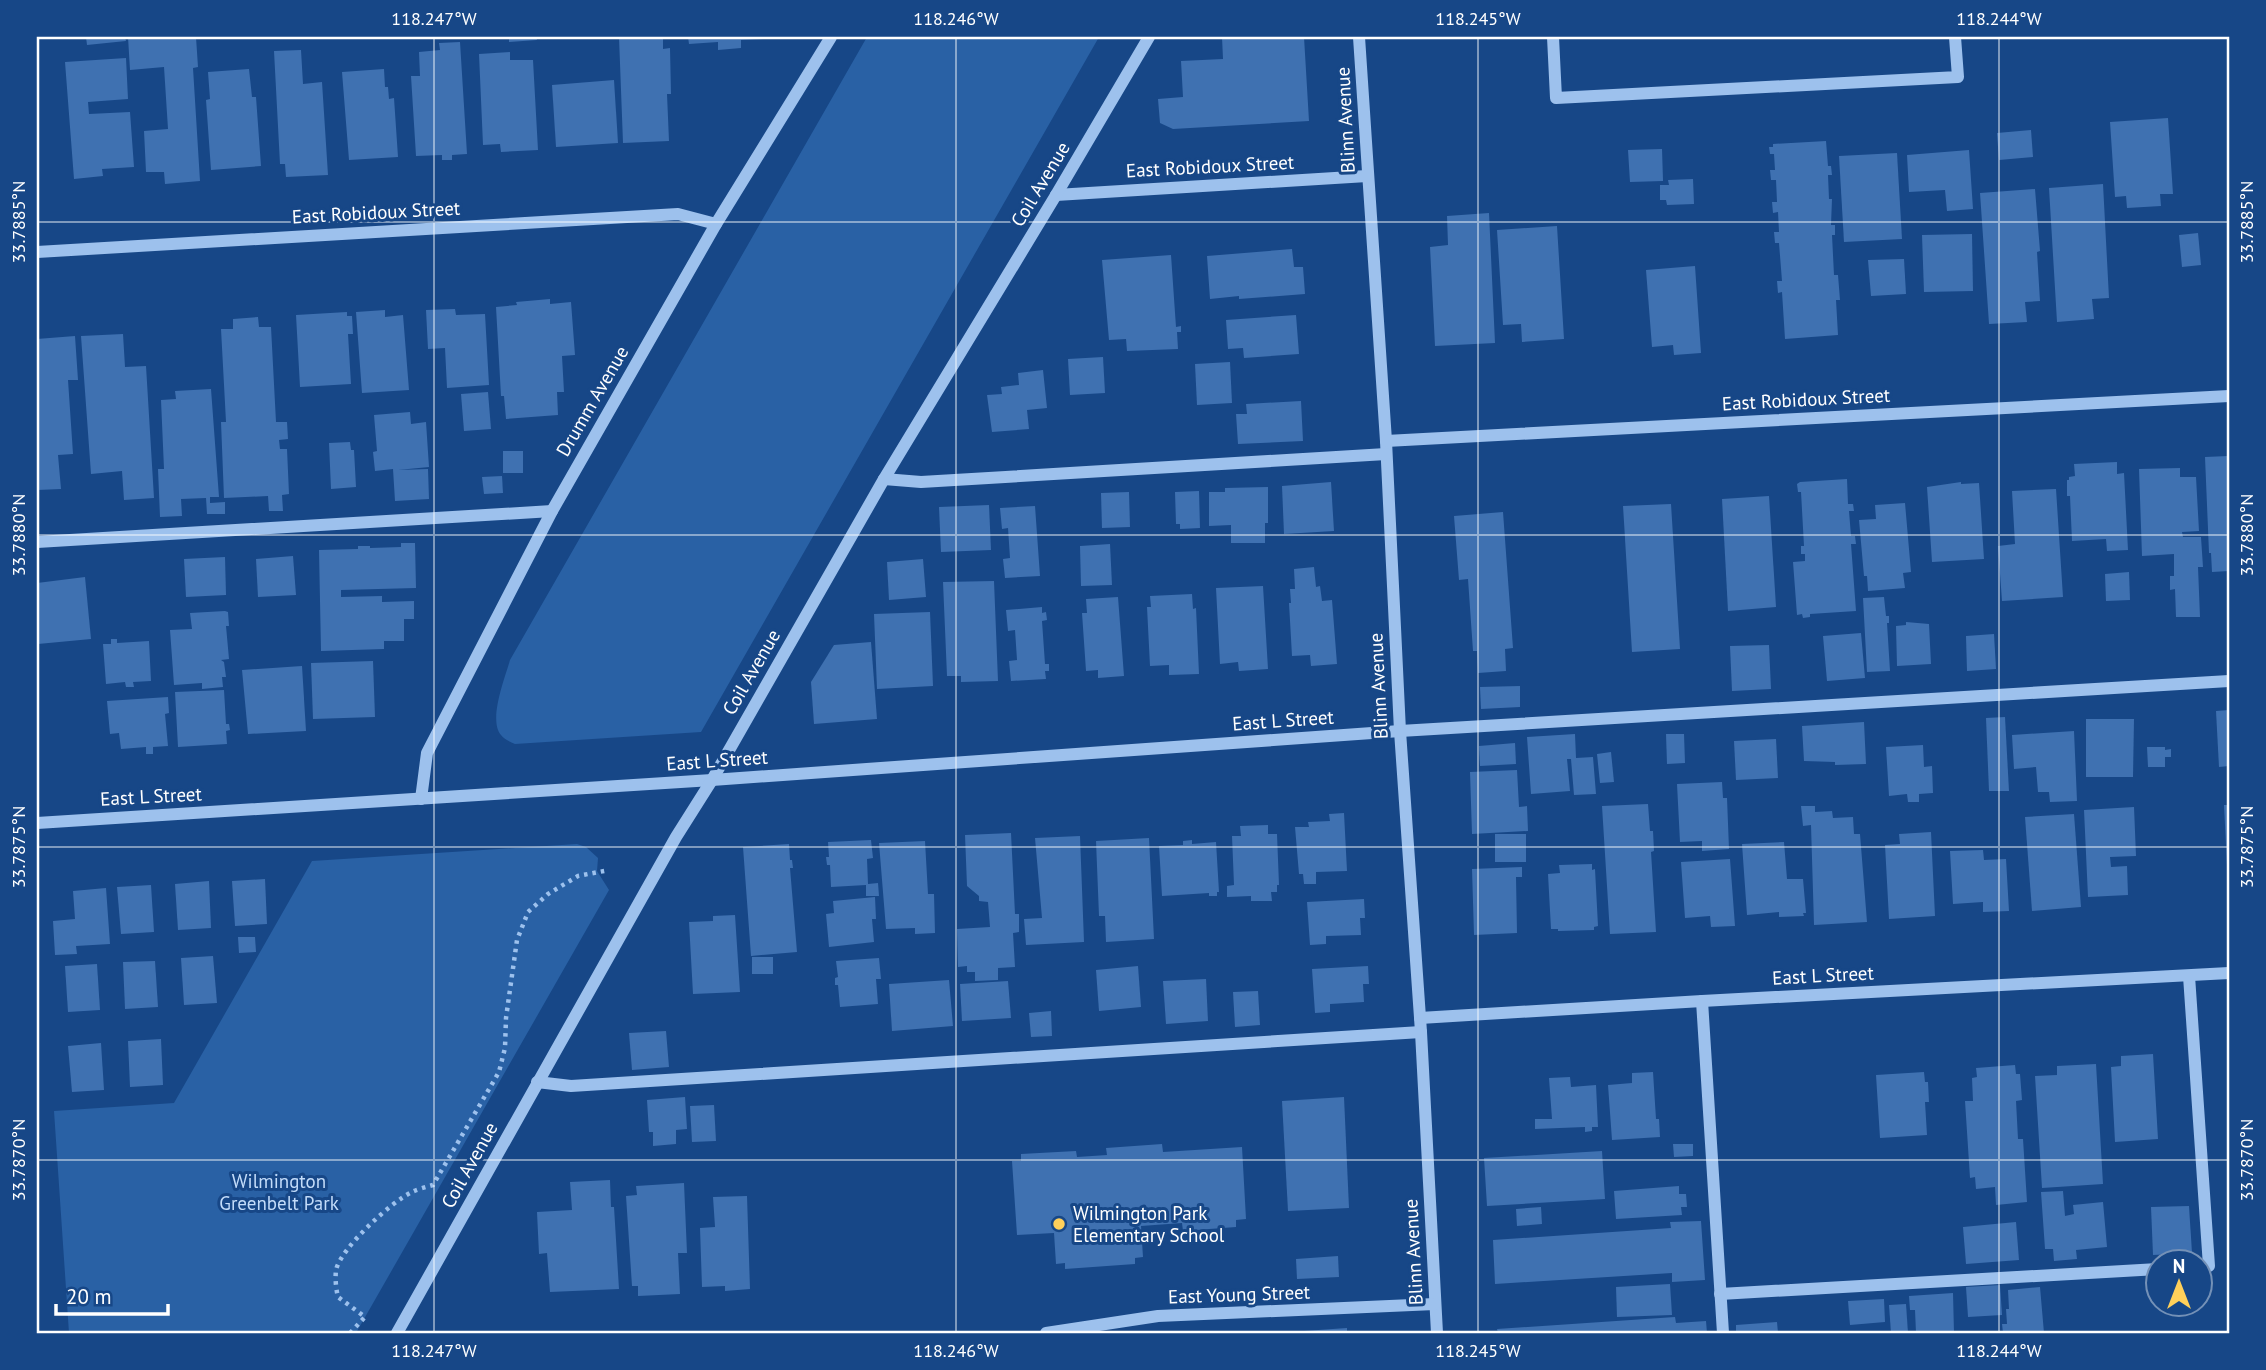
<svg xmlns="http://www.w3.org/2000/svg" width="2266" height="1370" font-family="'PT Sans',sans-serif">
  <rect width="100%" height="100%" fill="#174787"/>
  <g fill="#2961a5">
    <path d="M867 37H1099L701 732 515 744C510 742 504 739 501 735 488 720 505 678 510 660Z"/>
    <path d="M577 844 586 847 598 858 597 871 609 890 356 1333H69L54 1111 174 1103 312 861Z"/>
  </g>
  <g fill="#3f71b1">
    <path d="M86 37H125L126 41 87 45Z"/>
    <path d="M128 37H196L198 67 193 68 200 181 165 184 164 172H146L144 131 168 129 164 67 130 70Z"/>
    <path d="M509 37H536L537 40 509 42Z"/>
    <path d="M619 37H663V49L670 48 671 94H667L669 141 623 143Z"/>
    <path d="M688 37H764V39L741 40V48L718 50V42L689 44Z"/>
    <path d="M1222 37H1304L1309 121 1173 129 1160 123 1158 99 1183 97 1181 61 1223 59Z"/>
    <path d="M460 42 467 154 452 155V160H442V155L416 156 411 76H420L419 52 440 50 439 43Z"/>
    <path d="M301 50 303 84 322 82 328 175 286 177 285 164H280L274 51Z"/>
    <path d="M510 52V60H533L538 150 501 152 500 144 483 145 479 54Z"/>
    <path d="M126 58 128 99 88 102 89 114 130 112 134 167 102 169 103 176 74 179 65 62Z"/>
    <path d="M249 69 252 97H256L261 166 211 170 206 100 210 99 208 72Z"/>
    <path d="M384 69 385 87H388L389 99 394 98 398 157 349 160 342 72Z"/>
    <path d="M614 80 618 143 556 147 552 85Z"/>
    <path d="M2168 118 2173 194H2160L2161 206 2127 208 2126 196 2115 197 2110 122Z"/>
    <path d="M2031 130 2033 157 1999 160 1997 133Z"/>
    <path d="M1826 141 1828 166H1831L1832 175H1828L1829 199H1832L1831 225H1835V235H1832L1834 275H1838L1840 300H1836L1838 335 1785 339 1782 292 1778 293 1777 281H1782L1779 243H1775L1774 232H1779L1778 212 1773 213 1772 202H1777L1776 180H1771L1770 170H1775L1774 154H1770L1769 147H1773V144Z"/>
    <path d="M1662 149 1663 181 1630 182 1628 150Z"/>
    <path d="M1969 150 1973 209 1947 211 1945 190 1909 192 1907 155Z"/>
    <path d="M1897 153 1902 239 1844 242 1839 156Z"/>
    <path d="M1693 179 1694 204 1667 205 1666 200H1660V185H1669L1668 180Z"/>
    <path d="M2103 184 2109 298 2092 299 2094 319 2057 322 2049 188Z"/>
    <path d="M2035 189 2040 251 2037 252 2040 301 2025 302 2027 322 1989 324 1980 193Z"/>
    <path d="M1489 213 1495 343 1435 346 1430 247 1448 245 1447 216Z"/>
    <path d="M1557 226 1564 339 1522 342 1521 324 1503 325 1497 230Z"/>
    <path d="M2198 233 2201 265 2182 267 2179 235Z"/>
    <path d="M1972 234 1973 291 1924 292 1922 235Z"/>
    <path d="M1292 249 1294 267H1303L1305 294 1239 299V296L1210 299 1207 256Z"/>
    <path d="M1171 255 1176 327 1181 326V332H1177L1178 349 1127 351 1126 339 1109 340 1102 260Z"/>
    <path d="M1904 259 1906 294 1871 296 1868 260Z"/>
    <path d="M1695 266 1701 353 1674 355 1673 345 1652 347 1646 270Z"/>
    <path d="M550 299V304L571 302 575 355 562 356 564 392H557L558 415 506 419 504 396H501L496 307 517 305 516 302Z"/>
    <path d="M455 309 456 315 485 314 489 385 447 388 445 348 428 349 426 310Z"/>
    <path d="M385 310V317L403 315 409 390 362 393 356 312Z"/>
    <path d="M347 312V316H352L353 334H348L351 384 300 387 296 315Z"/>
    <path d="M1296 315 1299 354 1244 358 1243 348 1228 349 1226 320Z"/>
    <path d="M258 317 259 327H271L276 422H287L288 439 279 440 280 449H287L289 494 282 495 283 511H269L268 496 224 498 221 422H226L221 329H233V319Z"/>
    <path d="M123 334 125 367 146 366 154 498 124 500 122 471 91 474 81 336Z"/>
    <path d="M75 336 78 380H68L73 454 58 455 61 489 37 490V339Z"/>
    <path d="M1103 357 1105 393 1070 395 1068 359Z"/>
    <path d="M1230 362 1232 403 1197 405 1195 364Z"/>
    <path d="M1043 370 1047 408 1027 410 1029 429 992 432 987 395 1002 394 1001 387 1019 385 1018 373Z"/>
    <path d="M211 389 219 497H210V503L225 502V514H207L206 498 181 499 182 516 160 517 158 469H164L161 400 176 399 175 391Z"/>
    <path d="M488 392 491 429 464 431 461 394Z"/>
    <path d="M1301 401 1303 441 1238 444 1236 414H1247L1246 404Z"/>
    <path d="M410 412 411 424 426 422 429 467 398 470 428 469 429 499 395 501 393 469 375 471 373 452 377 451 374 415Z"/>
    <path d="M350 442 351 450H354L356 487 331 489 329 443Z"/>
    <rect x="503" y="451" width="20" height="22"/>
    <path d="M2228 456 2229 571 2212 572 2211 553H2209L2205 457Z"/>
    <path d="M2117 462V474L2124 473 2128 550 2107 551 2106 539 2072 541 2070 496H2067V480H2069V477L2075 476 2074 464Z"/>
    <path d="M2180 468V477H2196L2199 531 2182 532 2183 537H2201L2203 567H2198L2200 617H2176L2175 589 2170 590V576H2174V554L2142 556 2139 469Z"/>
    <path d="M502 476 503 493 484 494 482 477Z"/>
    <path d="M1847 479 1848 504H1853L1854 511H1849L1851 536H1855L1856 544H1851L1856 611 1810 614V617L1803 618 1802 614 1797 615 1793 562 1805 561V554H1801V546H1804L1801 492H1798L1797 484 1800 482Z"/>
    <path d="M1331 482 1334 531 1284 534 1282 486Z"/>
    <path d="M1961 482V484L1979 483 1984 559 1932 562 1927 487Z"/>
    <path d="M1268 487V523H1265V543H1231V525L1209 526V492H1225V488Z"/>
    <path d="M2056 489 2063 597 2002 601 1998 546 2015 544 2012 491Z"/>
    <path d="M1199 491 1200 528 1180 529V524H1176L1175 492Z"/>
    <path d="M1129 492 1130 527 1102 528 1101 493Z"/>
    <path d="M1769 496 1776 607 1728 611 1722 499Z"/>
    <path d="M1905 503 1911 572 1903 573 1905 588 1868 591 1867 576H1864L1859 520 1876 519 1875 505Z"/>
    <path d="M1671 504 1680 649 1632 652 1623 506Z"/>
    <path d="M989 505 991 550 941 552 939 507Z"/>
    <path d="M1035 506 1040 576 1005 578 1003 559 1010 558 1008 528 1002 529 1000 508Z"/>
    <path d="M1503 512 1513 648 1505 649 1506 671 1478 673 1477 651H1473L1468 579 1459 580 1454 516Z"/>
    <path d="M401 543H415L416 588 341 590V597L382 596V602L414 601V619H404V641H384V649L321 651 319 550 358 549V546H370V548L401 547Z"/>
    <path d="M1110 544 1112 585 1081 586 1080 546Z"/>
    <path d="M293 556 296 595 258 597 256 559Z"/>
    <path d="M225 557 226 595 186 597 184 559Z"/>
    <path d="M923 559 926 597 889 600 887 562Z"/>
    <path d="M1314 567 1316 587 1320 586 1322 601 1332 600 1337 664 1311 666 1310 655 1292 656 1289 603H1291L1290 589H1295L1294 569Z"/>
    <path d="M2129 572 2130 600 2106 601 2105 574Z"/>
    <path d="M85 577 91 639 38 644 37 583Z"/>
    <path d="M994 581 998 681 961 682V676H947L943 582Z"/>
    <path d="M1263 586 1268 669 1239 671 1238 662 1220 664 1216 588Z"/>
    <path d="M1192 594 1193 609 1196 608 1199 674 1169 675V665L1150 666 1147 607H1151L1150 596Z"/>
    <path d="M1118 597 1124 676 1098 678V670L1086 671 1082 613H1087L1086 599Z"/>
    <path d="M1884 597 1886 616H1889V623H1887L1890 671 1867 672 1863 598Z"/>
    <path d="M1042 607V613L1046 612 1047 620 1042 621 1045 664H1049V671H1045L1046 679 1011 681 1009 661 1017 660 1015 630 1008 631 1006 610Z"/>
    <path d="M225 611 228 612 229 626H226L229 659 221 660 224 662 226 677H222L223 687 202 689V683L174 685 170 630 192 629 190 613Z"/>
    <path d="M930 612 933 686 877 689 874 614Z"/>
    <path d="M1906 622 1929 624 1931 664 1897 666 1896 626 1906 625Z"/>
    <path d="M1861 633 1865 678 1827 681 1823 636Z"/>
    <path d="M1994 634 1996 669 1967 671 1966 636Z"/>
    <path d="M111 639H117V643L149 641 151 681 133 682 134 687H126L125 682 106 684 103 644H111Z"/>
    <path d="M871 642 877 719 814 724 811 682 834 645Z"/>
    <path d="M1769 645 1771 689 1732 691 1730 646Z"/>
    <path d="M373 661 375 717 313 719 311 663Z"/>
    <path d="M302 666 306 731 248 734 242 670Z"/>
    <path d="M1520 686V707L1481 709 1480 687Z"/>
    <path d="M224 690 226 724H229L230 730 226 731 227 744 178 747 175 692Z"/>
    <path d="M168 697 169 713 165 714 168 746 153 747V754H146V747L121 749 119 733 110 734 107 701Z"/>
    <path d="M2229 710V766L2219 767 2216 711Z"/>
    <path d="M2005 717 2009 791H1989L1986 718Z"/>
    <path d="M2086 719H2134L2133 777H2086Z"/>
    <path d="M1864 722 1866 764 1835 765V762L1804 761 1802 726Z"/>
    <path d="M2074 731 2077 801 2050 802 2049 792H2038L2036 767 2014 769 2012 735Z"/>
    <path d="M1575 734 1576 758 1593 757 1596 794 1574 795 1571 759H1567L1570 791 1531 794 1527 737Z"/>
    <path d="M1666 734H1684L1685 763 1667 764Z"/>
    <path d="M1776 739 1778 778 1736 780 1734 741Z"/>
    <path d="M1515 743 1516 764 1480 766 1479 746Z"/>
    <path d="M1923 745 1924 767 1932 766 1933 793 1919 794V802H1908L1907 794 1889 796 1886 747Z"/>
    <path d="M2147 747H2165V750L2171 749V757H2165V767H2148Z"/>
    <path d="M1611 752 1614 782 1600 783 1597 754Z"/>
    <path d="M1517 770 1519 807 1527 806 1528 831 1472 834 1470 772Z"/>
    <path d="M1722 782 1723 798H1727L1729 849 1702 851V841L1680 842 1677 784Z"/>
    <path d="M1648 804 1650 831H1653L1654 851 1651 852 1656 932 1610 934 1602 806Z"/>
    <path d="M2224 805H2229V865H2227Z"/>
    <path d="M1801 806H1815V812L1832 811 1833 818 1853 817 1854 834H1860L1867 922 1814 925 1811 825 1803 826Z"/>
    <path d="M2134 807 2136 856 2110 857 2111 867 2127 866 2128 895 2088 897 2084 810Z"/>
    <path d="M1344 813 1347 871 1316 872V884H1304L1303 874H1299L1295 827H1309L1308 822 1330 821 1329 814Z"/>
    <path d="M2074 814 2081 907 2032 911 2025 817Z"/>
    <path d="M1268 825V834H1277L1279 885H1277V892H1271L1272 901H1251V896L1227 897V886L1234 885 1232 836H1241L1240 826Z"/>
    <path d="M1931 832 1935 916 1889 919 1885 845 1900 844 1899 834Z"/>
    <path d="M1011 833 1015 914H1019V932L1013 933 1015 967 998 968V980L975 981V972H967V966L958 967 957 929 990 927 988 902 979 901V896L967 886 965 835Z"/>
    <rect x="1495" y="834" width="31" height="28"/>
    <path d="M1080 836 1084 942 1026 945 1024 919 1042 918 1035 838Z"/>
    <path d="M1149 838 1154 939 1106 942 1105 916H1099L1096 841Z"/>
    <path d="M871 840 873 858 867 859 868 884 878 883 879 896H866V885L831 887 830 865H827L826 857H829L828 842Z"/>
    <path d="M1192 840V844L1216 842 1219 892H1217V896H1209V893L1162 896 1159 846 1183 845V841Z"/>
    <path d="M925 841 928 894H934L935 933 915 934V928L886 929 879 843Z"/>
    <path d="M1784 842 1787 879H1803L1806 913H1803L1804 916 1779 917V912L1747 915 1742 844Z"/>
    <path d="M789 844 790 860H792L793 868H790L797 952 751 956 743 847Z"/>
    <path d="M1983 850 1984 860 2006 859 2009 911 1983 912V902L1953 904 1950 851Z"/>
    <path d="M1730 859 1735 926 1711 927 1710 916 1685 918 1681 862Z"/>
    <path d="M1592 864V870L1595 869 1598 926 1594 927V930L1558 931V929H1551L1548 874 1560 873 1559 865Z"/>
    <path d="M1522 867V877H1516L1517 933 1474 935 1472 869Z"/>
    <path d="M265 879 267 924 235 926 232 881Z"/>
    <path d="M209 881 211 928 178 930 175 884Z"/>
    <path d="M151 885 154 932 121 934 117 887Z"/>
    <path d="M106 888 110 944 76 946 77 954 55 955 53 921 75 919 73 891Z"/>
    <path d="M875 897 876 919H872L874 942 829 947 826 914 834 913 833 901Z"/>
    <path d="M1364 899 1365 918H1360L1361 935 1326 936V944L1310 945 1307 902Z"/>
    <path d="M735 915 740 992 693 994 689 922 713 921V916Z"/>
    <path d="M238 937H255L256 952 239 953Z"/>
    <path d="M213 956 217 1003 184 1005 181 958Z"/>
    <rect x="752" y="957" width="21" height="17"/>
    <path d="M879 958 881 979H876L878 1004 840 1007 838 985H835V978L838 977 836 961Z"/>
    <path d="M155 961 158 1007 125 1009 123 962Z"/>
    <path d="M97 964 100 1010 68 1012 65 966Z"/>
    <path d="M1138 966 1141 1007 1099 1011 1096 970Z"/>
    <path d="M1368 966 1369 984H1363L1364 1002 1330 1004V1012L1315 1013 1312 969Z"/>
    <path d="M1206 979 1208 1021 1166 1024 1163 981Z"/>
    <path d="M949 980 953 1026 892 1031 889 984Z"/>
    <path d="M1008 981 1011 1018 962 1021 960 984Z"/>
    <path d="M1258 991 1260 1025 1235 1027 1233 992Z"/>
    <path d="M1051 1011 1052 1036 1031 1037 1029 1013Z"/>
    <path d="M666 1031 669 1067 632 1070 629 1033Z"/>
    <path d="M161 1039 163 1085 130 1087 128 1041Z"/>
    <path d="M101 1043 104 1090 72 1092 68 1046Z"/>
    <path d="M2153 1054 2158 1139 2115 1142 2111 1067 2121 1066V1056Z"/>
    <path d="M2096 1064 2103 1184 2042 1188 2035 1076 2057 1075V1066Z"/>
    <path d="M2015 1065 2016 1074H2020L2022 1100 2016 1101 2018 1139H2023L2027 1202 1996 1205 1995 1187 1976 1189 1975 1177 1970 1178 1965 1101H1973L1972 1078 1977 1077 1976 1068Z"/>
    <path d="M1653 1072 1656 1119H1659L1660 1137 1612 1140 1608 1085 1632 1083V1073Z"/>
    <path d="M1924 1072 1925 1082H1928L1929 1102H1925L1927 1135 1880 1138 1876 1075Z"/>
    <path d="M1570 1077 1571 1087 1596 1085 1598 1127H1592V1131L1585 1132V1127L1535 1129V1119H1552L1549 1078Z"/>
    <path d="M685 1097 687 1129 676 1130V1144L653 1146V1132H649L647 1100Z"/>
    <path d="M1344 1097 1349 1208 1288 1211 1282 1101Z"/>
    <path d="M714 1105 716 1141 692 1142 690 1106Z"/>
    <path d="M1162 1144 1163 1152 1242 1147 1246 1219 1236 1220V1227L1183 1231 1182 1223 1141 1226 1143 1257 1135 1258V1264L1065 1269V1263L1056 1264 1054 1233 1017 1235 1012 1161H1021V1154L1076 1151 1077 1157 1107 1155 1106 1148Z"/>
    <path d="M1673 1144H1693V1156L1674 1157Z"/>
    <path d="M1602 1151 1605 1199 1487 1206 1484 1158Z"/>
    <path d="M610 1180 611 1207H614L619 1289 550 1292 547 1253 539 1254 537 1212 572 1210 570 1182Z"/>
    <path d="M684 1183 687 1253H678L680 1294 638 1296V1286H632L626 1196 637 1195 636 1186Z"/>
    <path d="M1679 1186V1194H1686L1687 1207H1681L1682 1215 1616 1219 1614 1191Z"/>
    <path d="M2063 1191 2065 1216 2074 1214 2073 1205 2103 1202 2107 1247 2076 1250 2077 1259 2054 1261 2053 1249H2045L2041 1192Z"/>
    <path d="M747 1196 750 1289 725 1291V1286L702 1287 700 1228 715 1227 713 1197Z"/>
    <path d="M2189 1206 2192 1253 2153 1255 2151 1207Z"/>
    <path d="M1541 1207 1542 1224 1517 1226 1516 1209Z"/>
    <path d="M1701 1221 1705 1280 1672 1282V1273L1495 1284 1493 1240 1671 1228 1670 1222Z"/>
    <path d="M2016 1222 2019 1260 1966 1264 1963 1227Z"/>
    <path d="M1338 1256 1339 1277 1297 1279 1296 1259Z"/>
    <path d="M1670 1284 1672 1315 1617 1317 1616 1287Z"/>
    <path d="M2000 1285 2002 1315 1968 1317 1966 1287Z"/>
    <path d="M2040 1287 2044 1333H2003L2002 1324H2007L2006 1309H2009L2008 1290Z"/>
    <path d="M1953 1293 1954 1333H1916L1915 1310H1910L1909 1296Z"/>
    <path d="M1884 1299 1885 1322 1850 1325 1848 1301Z"/>
    <path d="M1906 1304 1908 1333H1891L1889 1305Z"/>
    <path d="M1675 1317 1676 1323 1706 1321 1707 1333H1498L1497 1329Z"/>
    <path d="M1777 1322 1778 1333H1736V1325Z"/>
    <path d="M1347 1328V1333H1304V1331Z"/>
  </g>
  <g fill="none" stroke-linecap="round" stroke-linejoin="round">
    <path stroke="#9dc1ed" stroke-width="4.5" stroke-dasharray="3.5 5" stroke-linecap="butt" d="M350 1333 365 1317 338 1297C336 1289 335 1279 336 1270 341 1248 391 1202 412 1192 418 1189 426 1187 433 1185L499 1072 505 1048 506 1018 517 940 528 912 548 894 578 876 609 870"/>
    <g stroke="#9dc1ed" stroke-width="12">
      <path d="M1359 37 1386 441 1400 731 1421 1032 1437 1333"/>
      <path d="M1553 37 1556 98 1958 77 1955 37"/>
      <path d="M1056 195 1367 176"/>
      <path d="M37 252 678 214 716 224"/>
      <path d="M1386 441 2229 396"/>
      <path d="M884 479 921 482 1386 454"/>
      <path d="M37 542 552 511"/>
      <path d="M421 799 427 753 552 511 716 224 831 37"/>
      <path d="M37 823 712 780 1400 731 2229 681"/>
      <path d="M2189 976 2209 1266 2200 1267"/>
      <path d="M1702 1001 1723 1333"/>
      <path d="M1420 1018 1702 1001 2229 973"/>
      <path d="M537 1082 571 1086 1421 1032"/>
      <path d="M1720 1294 2158 1269"/>
      <path d="M397 1333 676 837 712 780 884 479 1056 195 1149 37"/>
      <path d="M1046 1333 1158 1316 1435 1304"/>
    </g>
  </g>
  <path fill="none" stroke="#fff" stroke-width="2" stroke-opacity="0.45" d="M434 37V1333M956 37V1333M1478 37V1333M1999 37V1333M37 222H2229M37 535H2229M37 847H2229M37 1160H2229"/>
  <circle fill="#ffd05a" stroke="#174787" stroke-width="2.5" cx="1059" cy="1224" r="7"/>
  <g text-anchor="middle" stroke-width="6" stroke-linejoin="round" paint-order="stroke">
    <g font-size="19" fill="#fff" stroke="#174787">
      <text transform="translate(1345 120) rotate(-93)" y="7">Blinn Avenue</text>
      <text transform="translate(1210 166) rotate(-3)" y="7">East Robidoux Street</text>
      <text transform="translate(1040 184) rotate(-59)" y="7">Coil Avenue</text>
      <text transform="translate(376 212) rotate(-3)" y="7">East Robidoux Street</text>
      <text transform="translate(1806 399) rotate(-3)" y="7">East Robidoux Street</text>
      <text transform="translate(592 401) rotate(-60)" y="7">Drumm Avenue</text>
      <text transform="translate(751 672) rotate(-60)" y="7">Coil Avenue</text>
      <text transform="translate(1378 686) rotate(-93)" y="7">Blinn Avenue</text>
      <text transform="translate(1283 720) rotate(-4)" y="7">East L Street</text>
      <text transform="translate(717 760) rotate(-4)" y="7">East L Street</text>
      <text transform="translate(151 796) rotate(-3)" y="7">East L Street</text>
      <text transform="translate(1823 975) rotate(-3)" y="7">East L Street</text>
      <text transform="translate(469 1165) rotate(-61)" y="7">Coil Avenue</text>
      <text transform="translate(1413 1252) rotate(-93)" y="7">Blinn Avenue</text>
      <text transform="translate(1239 1294) rotate(-2)" y="7">East Young Street</text>
    </g>
    <g font-size="19" fill="#c3dcfa" stroke="#174787">
      <text x="279" y="1188">Wilmington<tspan x="279" dy="22">Greenbelt Park</tspan></text>
    </g>
    <g font-size="19" fill="#fff" stroke="#174787" text-anchor="start">
      <text x="1073" y="1220">Wilmington Park<tspan x="1073" dy="22">Elementary School</tspan></text>
    </g>
  </g>
  <rect width="2266" height="1370" fill="none" stroke="#174787" stroke-width="77"/>
  <g transform="translate(2179 1283)"><circle r="33" fill="#174787" stroke="#7491b7" stroke-width="2"/>
  <path d="M0-5L12 26L0 18L-12 26Z" fill="#ffd05a"/>
  <text y="-10" font-size="19" font-weight="bold" text-anchor="middle" fill="#ffffff">N</text>
  </g>
  <path d="M56 1304v10h112v-10" fill="none" stroke="#ffffff" stroke-width="3.5"/>
  <text x="66" y="1304" font-size="21" fill="#ffffff" stroke="#174787" stroke-width="5" paint-order="stroke">20 m</text>
  <rect x="38" y="38" width="2190" height="1294" fill="none" stroke="#fff" stroke-width="2.5"/>
  <g font-size="18" text-anchor="middle" fill="#fff">
    <text x="434" y="25">118.247°W</text>
    <text x="956" y="25">118.246°W</text>
    <text x="1478" y="25">118.245°W</text>
    <text x="1999" y="25">118.244°W</text>
    <text transform="translate(19 222) rotate(-90)" y="6">33.7885°N</text>
    <text transform="translate(2247 222) rotate(-90)" y="6">33.7885°N</text>
    <text transform="translate(19 535) rotate(-90)" y="6">33.7880°N</text>
    <text transform="translate(2247 535) rotate(-90)" y="6">33.7880°N</text>
    <text transform="translate(19 847) rotate(-90)" y="6">33.7875°N</text>
    <text transform="translate(2247 847) rotate(-90)" y="6">33.7875°N</text>
    <text transform="translate(19 1160) rotate(-90)" y="6">33.7870°N</text>
    <text transform="translate(2247 1160) rotate(-90)" y="6">33.7870°N</text>
    <text x="434" y="1357">118.247°W</text>
    <text x="956" y="1357">118.246°W</text>
    <text x="1478" y="1357">118.245°W</text>
    <text x="1999" y="1357">118.244°W</text>
  </g>
</svg>
